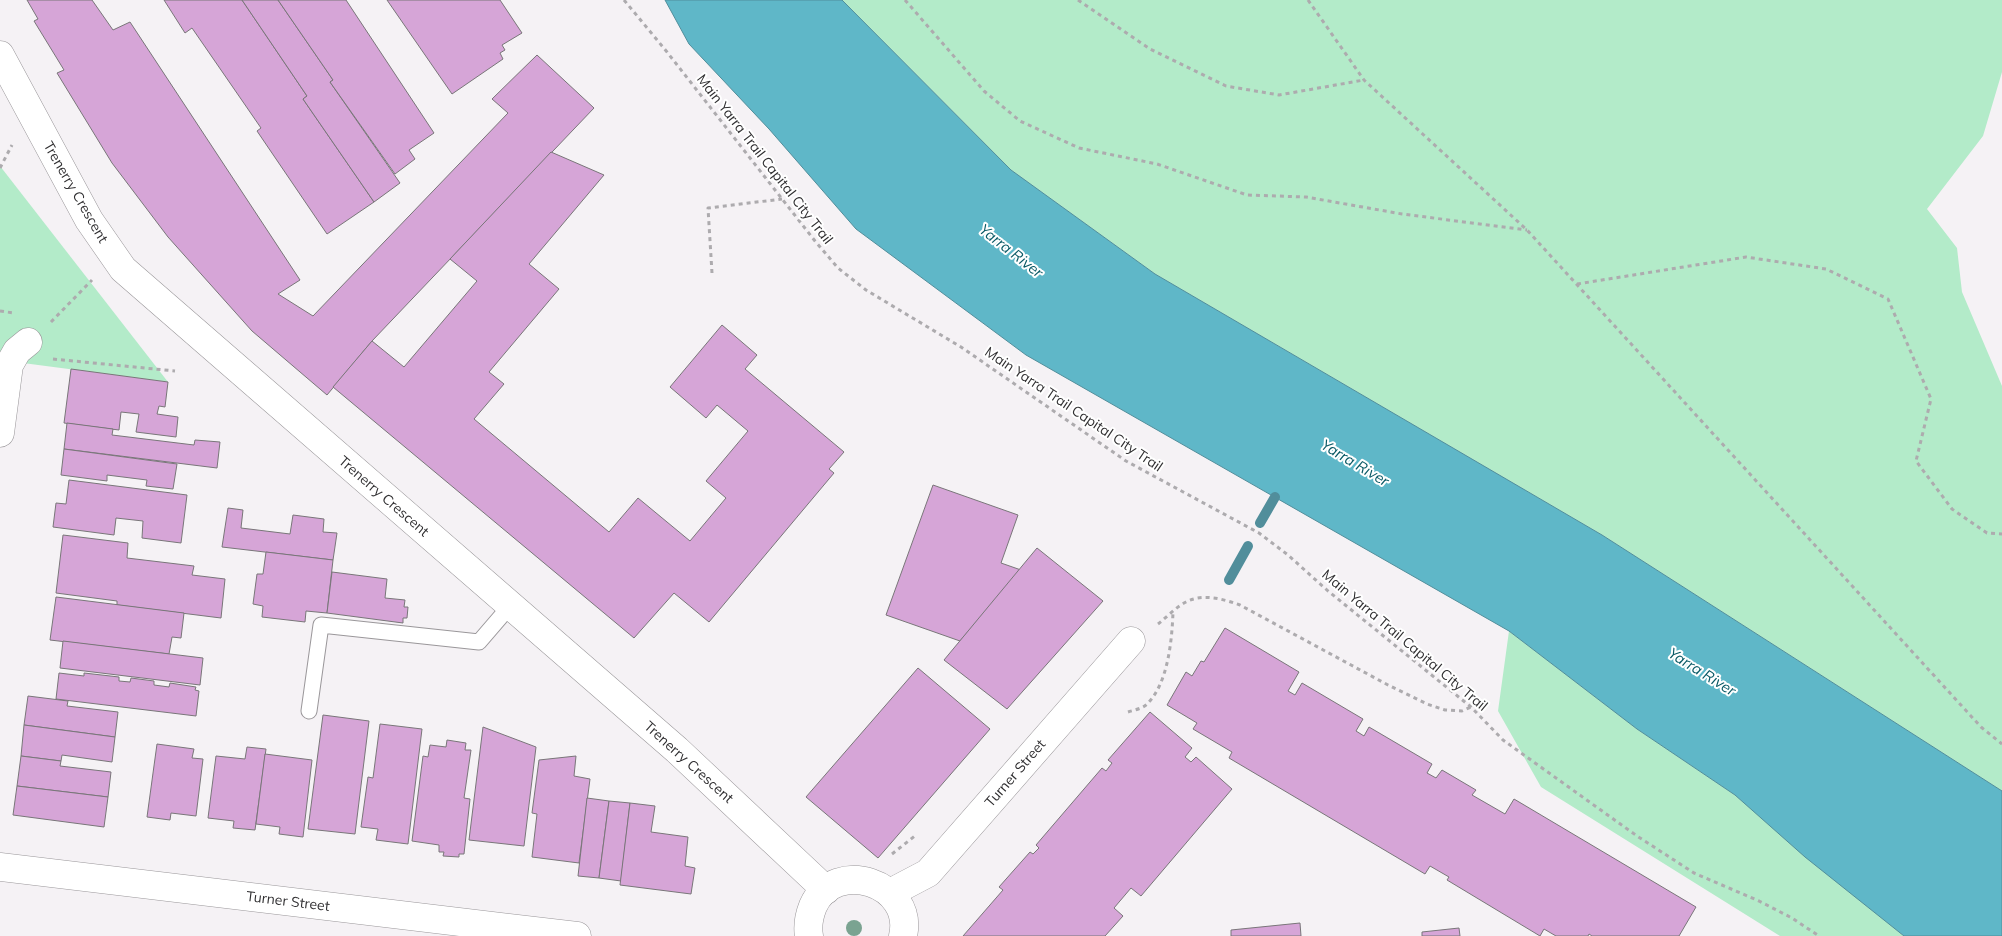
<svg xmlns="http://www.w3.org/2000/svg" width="2002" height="936" font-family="Mulish,sans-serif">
  <rect width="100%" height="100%" fill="#f5f2f5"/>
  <g fill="#b3ebc9">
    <path d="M842 0H2002V72L1983 136 1927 209 1957 248 1962 292 2002 386V791L1602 535 1155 274 1011 170Z"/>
    <path d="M0 166 168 382 0 360Z"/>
    <path d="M1509 631 1637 729 1735 795 1904 936H1780L1541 787 1498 711Z"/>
  </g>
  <path fill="#5fb7c8" stroke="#518e9b" d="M665 0H842L1011 170 1155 274 1602 535 2002 791V936H1904L1805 857 1735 795 1637 729 1509 631 1026 355 856 229 769 129 689 44Z"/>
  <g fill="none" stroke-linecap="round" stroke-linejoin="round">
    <g stroke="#518e9b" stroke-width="10">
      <path d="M1260 523 1275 497"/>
      <path d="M1229 580 1248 546"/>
    </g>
  </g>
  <g fill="#d6a5d7" stroke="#797679">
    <path d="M27 0H92L113 30 130 22 300 280 278 294 313 316 508 113 492 99 537 55 594 108 372 341 327 395 252 331 168 237 112 163 57 73 64 70 34 21 38 19Z"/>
    <path d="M164 0H242L307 96 303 99 374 202 327 234 257 131 261 128 192 28 185 33Z"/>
    <path d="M242 0H278L333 80 330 82 400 183 374 202 303 99 307 96Z"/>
    <path d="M278 0H346L434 133 409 150 415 159 395 174 330 82 333 80Z"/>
    <path d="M387 0H500L522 33 502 45 505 50 500 53 503 59 452 94Z"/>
    <path d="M551 152 604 175 529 264 559 289 489 372 504 384 474 419 609 532 638 498 690 541 726 498 706 481 748 431 717 405 706 418 670 387 722 325 757 355 745 369 844 452 829 469 834 473 709 622 674 593 634 638 333 387 372 341 404 367 477 281 450 259Z"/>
    <path d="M71 369 168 382 165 407 159 406 157 414 178 417 176 437 136 432 139 414 121 412 119 430 64 423Z"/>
    <path d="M67 423 113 429 112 435 194 445 195 440 220 442 217 468 64 449Z"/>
    <path d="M64 449 177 464 173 489 146 486 147 480 107 475V481L61 475Z"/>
    <path d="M69 480 187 495 181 543 142 538 143 521 116 518 114 535 53 527 56 503 66 504Z"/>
    <path d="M933 485 1018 515 1001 563 1021 570 960 641 886 615Z"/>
    <path d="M228 508 243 510 241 528 290 534 293 515 324 519 323 532 337 533 333 560 222 547Z"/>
    <path d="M63 535 128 543 127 558 194 566 192 575 225 579 221 618 117 605V601L56 593Z"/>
    <path d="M1037 548 1103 601 1007 709 944 660Z"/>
    <path d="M266 552 333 560 327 613 306 611 305 622 262 617 263 606 253 604 257 574H263Z"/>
    <path d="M332 572 387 579 385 598 405 600 404 607H408L407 618H403V623L327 613Z"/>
    <path d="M56 597 184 613 181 638 172 637 169 654 50 640Z"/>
    <path d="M1225 628 1299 672 1288 691 1295 695 1302 683 1363 719 1356 731 1364 736 1369 727 1432 764 1427 773 1436 778 1442 770 1476 790 1472 795 1505 814 1514 799 1696 907 1679 936H1592L1589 934 1588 936H1556L1544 929 1540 936 1447 880 1449 877 1430 866 1425 874 1229 758 1232 752 1193 729 1197 723 1167 705 1186 672 1192 676 1201 661 1204 662Z"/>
    <path d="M63 641 203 658 200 685 60 668Z"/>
    <path d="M918 668 990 729 878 858 806 797Z"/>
    <path d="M59 673 84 676V673L119 677V681L130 682 131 678 154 681V685L169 687 170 683 196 687 195 690 199 691 196 716 56 699Z"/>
    <path d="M28 696 68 701 67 706 118 712 115 737 24 725Z"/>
    <path d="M1150 712 1192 748 1185 757 1191 762 1196 757 1232 789 1141 896 1131 888 1114 908 1123 916 1105 936H963L1003 890 999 887 1030 852 1033 854 1039 848 1036 845 1102 768 1106 771 1112 763 1108 760Z"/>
    <path d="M323 715 369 721 355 834 308 829Z"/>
    <path d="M380 724 422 729 408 844 376 840 378 829 361 827 368 777 373 778Z"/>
    <path d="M24 725 115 737 112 762 62 755 61 761 21 756Z"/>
    <path d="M483 727 536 747 524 846 469 840Z"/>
    <path d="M447 740 466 743 465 750H471L464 798 470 799 464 854H459V857L443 856 444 852H439V845L412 841 423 756 428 757 430 745 446 747Z"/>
    <path d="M157 744 194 749 192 758 203 759 196 816 171 813 170 820 147 817Z"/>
    <path d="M247 747 266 749 255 830 233 828 234 821 208 818 216 756 245 759Z"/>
    <path d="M265 754 312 760 303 837 279 834 280 827 256 824Z"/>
    <path d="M21 756 61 761 60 766 111 772 108 797 17 786Z"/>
    <path d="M576 756 574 776 590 779 579 863 532 857 537 814 532 813 539 760Z"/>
    <path d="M17 786 108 797 104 827 13 815Z"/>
    <path d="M587 798 609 801 599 878 578 876Z"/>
    <path d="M609 801 630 803 621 881 599 878Z"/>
    <path d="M630 803 655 806 651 832 688 837 685 866 695 868 691 894 620 885Z"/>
    <path d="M1300 923 1301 936H1231V930Z"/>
    <path d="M1459 928 1460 936H1422V932Z"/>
  </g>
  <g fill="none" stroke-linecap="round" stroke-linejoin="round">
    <defs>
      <path id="service" d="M309 711 321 625 479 642 510 606"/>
      <g id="minor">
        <path d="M0 433 9 365 17 351 28 342"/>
        <path d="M0 867 577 936"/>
        <path d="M890 893 928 873 1131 641"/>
      </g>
      <g id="tertiary">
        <path d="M0 55 89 220 123 269 677 750 826 890"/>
        <path d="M809 936C807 925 809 916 813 906 835 857 915 883 903 936"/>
      </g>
    </defs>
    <use href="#service" stroke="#9a979a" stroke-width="17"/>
    <use href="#minor" stroke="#9a979a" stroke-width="29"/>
    <use href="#tertiary" stroke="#9a979a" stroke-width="29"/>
    <g stroke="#adabae" stroke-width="3" stroke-dasharray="4 4" stroke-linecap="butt">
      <path d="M624 0 667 52 815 241 838 268 866 290 961 347 1126 461 1259 533 1288 555 1328 591 1471 707 1503 740 1637 836 1694 873 1759 901 1792 918 1819 936"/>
      <path d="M905 0 984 91 1020 121 1079 148 1157 164 1247 195 1306 197 1402 214 1527 230"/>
      <path d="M1078 0 1150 49 1226 86 1279 95 1364 80"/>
      <path d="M1308 0 1364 80 1527 230 1981 727 2002 744"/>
      <path d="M0 168 12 145"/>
      <path d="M712 273 708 208 782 199"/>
      <path d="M1577 284 1746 257 1826 269 1888 299 1931 399 1916 461 1952 509 1987 533 2002 534"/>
      <path d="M0 311 14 313"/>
      <path d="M51 322 92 280"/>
      <path d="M53 359 175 371"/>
      <path d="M1158 624C1167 617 1176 607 1186 602 1203 593 1223 599 1240 605L1388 685 1427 704 1445 710 1462 711 1471 707"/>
      <path d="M1128 712C1134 710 1141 709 1146 705 1168 685 1172 640 1173 612"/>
      <path d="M892 854 916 835"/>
    </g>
    <use href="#service" stroke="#fff" stroke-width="15"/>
    <use href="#minor" stroke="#fff" stroke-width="28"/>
    <use href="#tertiary" stroke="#fff" stroke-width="28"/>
  </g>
  <circle fill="#7aa391" cx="854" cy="928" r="8"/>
  <g text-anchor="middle" stroke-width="4" stroke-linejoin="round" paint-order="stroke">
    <g font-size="14" fill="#302f31" stroke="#fff">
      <text transform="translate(765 159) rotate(52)" y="5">Main Yarra Trail Capital City Trail</text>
      <text transform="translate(76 192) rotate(60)" y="5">Trenerry Crescent</text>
      <text transform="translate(1074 409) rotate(34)" y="5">Main Yarra Trail Capital City Trail</text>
      <text transform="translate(384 496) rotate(41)" y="5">Trenerry Crescent</text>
      <text transform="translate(1405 640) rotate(40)" y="5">Main Yarra Trail Capital City Trail</text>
      <text transform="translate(689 762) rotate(42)" y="5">Trenerry Crescent</text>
      <text transform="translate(1015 773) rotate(-49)" y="5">Turner Street</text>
      <text transform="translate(288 901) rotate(7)" y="5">Turner Street</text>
    </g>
    <g font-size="15" font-style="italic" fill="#095965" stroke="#fff">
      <text transform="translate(1011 251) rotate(38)" y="5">Yarra River</text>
      <text transform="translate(1355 463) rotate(31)" y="5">Yarra River</text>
      <text transform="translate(1702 672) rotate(32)" y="5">Yarra River</text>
    </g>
  </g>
</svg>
